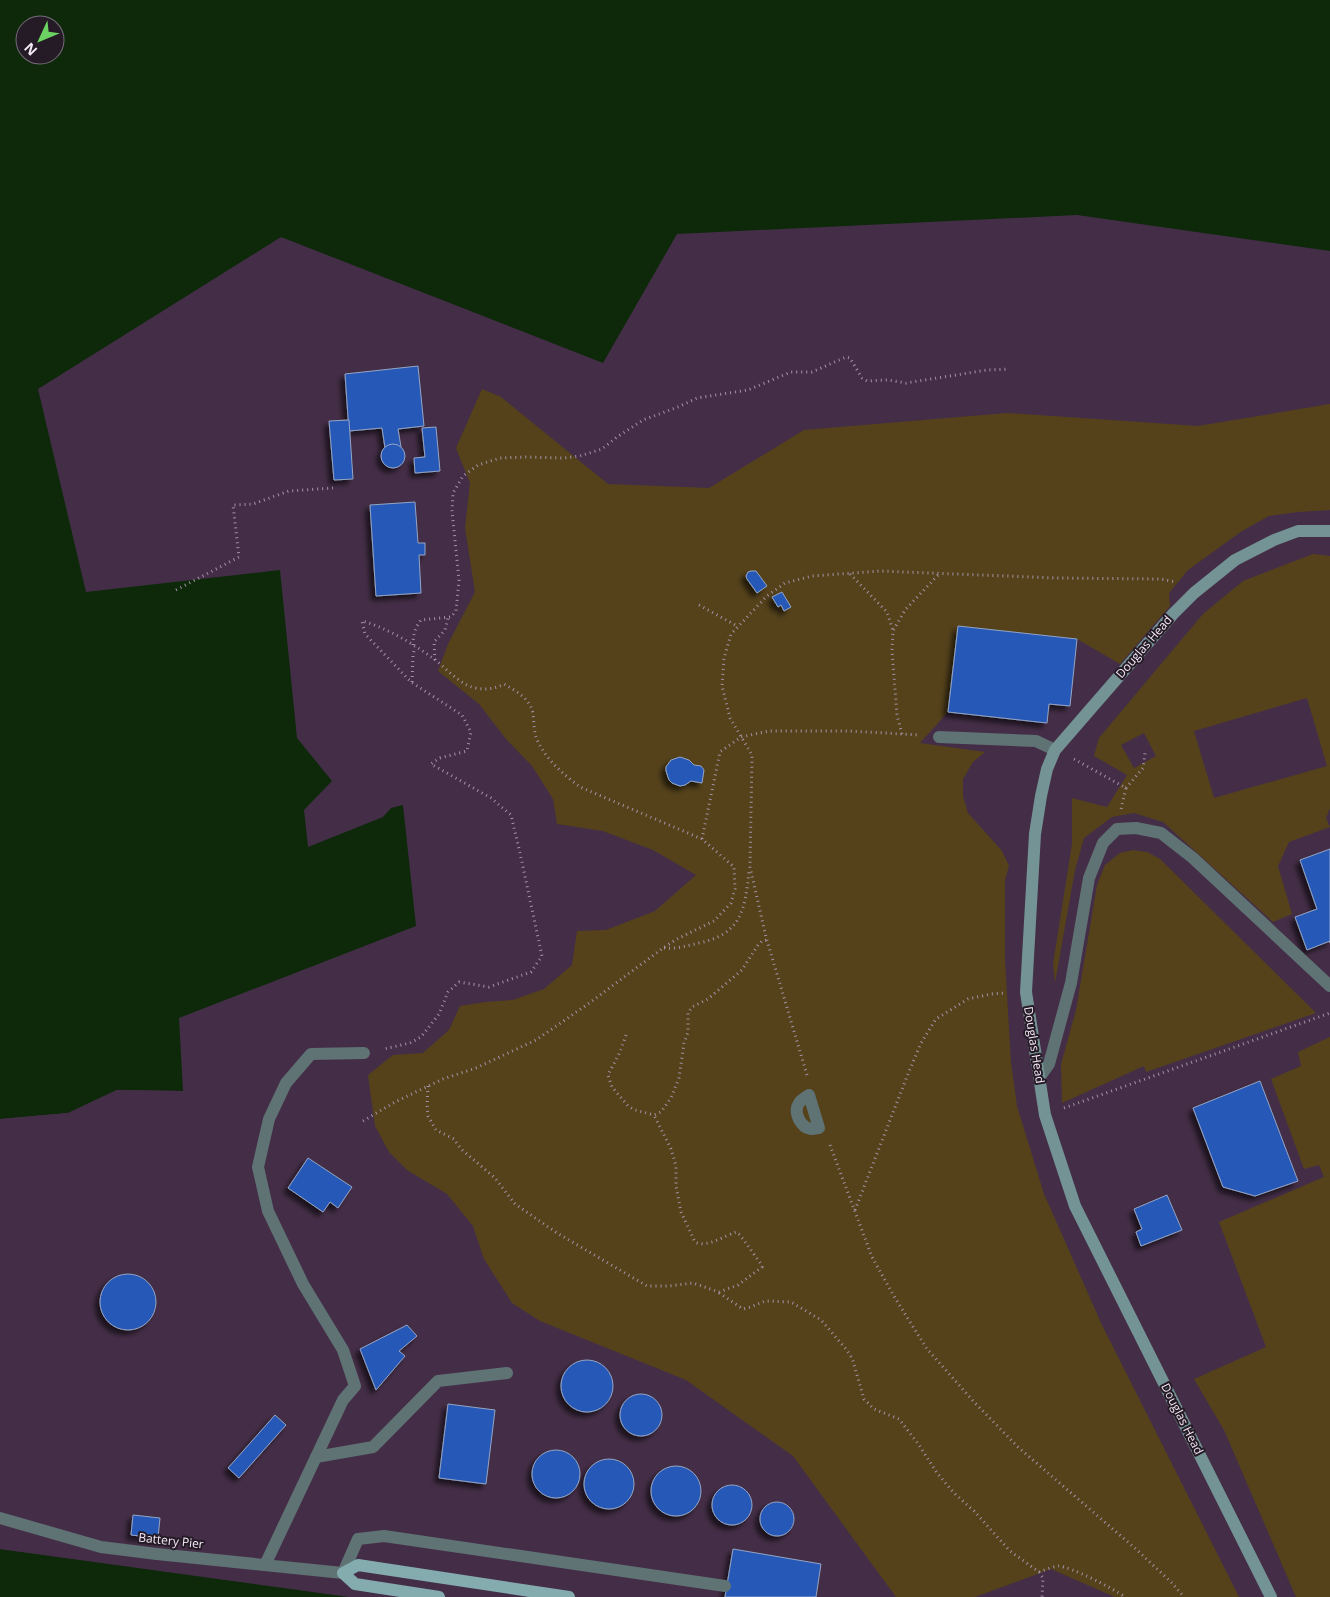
<svg xmlns="http://www.w3.org/2000/svg" width="1330" height="1597" font-family="'Open Sans',sans-serif">
  <defs>
    <filter id="shadow"><feDropShadow dx="-4.5" dy="4.5" stdDeviation="2.5" flood-color="#0009"/></filter>
  </defs>
  <rect width="100%" height="100%" fill="#442e47"/>
  <g fill="#55421b" fill-rule="evenodd">
    <path d="M482 389 501 397 608 484 709 488 804 430 1007 413 1198 426 1330 404V510L1298 512 1269 516 1242 531 1188 570 1169 593 1170 606 1120 664 1077 639 958 626 948 712 920 743 985 752 973 762 963 779V796L968 813 1002 851 1009 866 1005 880V960L1011 1063 1017 1106 1044 1194 1102 1325 1239 1597H1115L1051 1569 975 1597H896L793 1456 686 1380 540 1321 512 1303 484 1259 473 1226 447 1194 407 1170 389 1152 375 1126 368 1075 393 1055 423 1053 449 1030 460 1006 485 1002 513 1000 544 989 572 965 577 931 606 930 655 911 696 875 653 850 603 831 557 824 553 799 532 766 506 739 479 704 438 671 448 644 475 592 465 528 470 483 456 448Z"/>
    <path d="M1313 554 1330 556V808L1326 818 1330 827 1289 842 1278 866 1292 914 1273 922 1163 822 1134 813 1112 817 1084 838 1075 870 1055 983 1053 964 1072 844V798L1107 807 1127 775 1094 756 1099 738 1203 614 1243 581ZM1307 698 1327 766 1214 798 1194 731ZM1144 733 1156 756 1134 768 1121 745Z"/>
    <path d="M1133 850 1147 852 1160 859 1316 1013 1146 1072 1144 1066 1062 1103 1061 1064 1076 1010 1097 885 1105 865 1120 853Z"/>
    <path d="M1330 1037V1597H1296L1224 1430 1194 1379 1266 1347 1219 1222 1324 1177 1319 1165 1304 1169 1271 1079 1301 1066 1298 1052Z"/>
  </g>
  <g fill="#0d290a" fill-rule="evenodd">
    <path d="M0 0H1330V251L1077 215 677 234 603 363 281 237 38 389 86 592 280 570 297 738 332 781 304 810 308 847 383 817 391 808 403 805 416 926 179 1018 183 1091 117 1090 68 1113 0 1119ZM25 25H55V55H25Z"/>
    <path d="M0 1549 349 1597H0Z"/>
  </g>
  <g fill="#442e47">
    <path d="M117 1090 183 1091 185 1093 183 1094 117 1092 69 1115 0 1121V1119L68 1113Z"/>
    <path d="M0 1546 156 1568V1570L0 1549Z"/>
  </g>
  <g fill="#2758b7" stroke="#93a5c5" filter="url(#shadow)">
    <path d="M418 366 424 426 398 429 401 447 393 445 385 448 382 428 349 431 345 374Z"/>
    <path d="M349 420 353 479 334 480 329 421Z"/>
    <path d="M436 427 440 471 415 473 414 458 425 457 422 428Z"/>
    <circle cx="393" cy="456" r="12"/>
    <path d="M415 502 418 543H425V555H419L421 593 376 596 370 505Z"/>
    <path d="M751 571H756L767 586 757 593 747 579 746 576 748 572Z"/>
    <path d="M782 592 791 607 784 611 781 605 778 607 772 597Z"/>
    <path d="M958 626 1077 639 1070 706 1049 704 1047 723 948 712Z"/>
    <path d="M680 757 689 760 694 765 701 766 704 770 702 783 691 781 685 785 680 786 672 783 669 780 666 771V767L671 760Z"/>
    <path d="M1330 849V943V941L1307 950 1295 917 1317 909 1300 860Z"/>
    <path d="M1260 1081 1298 1181 1255 1196 1223 1187 1193 1108Z"/>
    <path d="M308 1158 352 1187 338 1208 330 1202 323 1212 288 1188Z"/>
    <path d="M1167 1195 1182 1230 1141 1246 1136 1232 1142 1229 1134 1209Z"/>
    <circle cx="128" cy="1302" r="28"/>
    <path d="M407 1325 417 1336 399 1351 405 1356 376 1390 360 1349Z"/>
    <circle cx="587" cy="1386" r="26"/>
    <circle cx="641" cy="1415" r="21"/>
    <path d="M448 1404 495 1410 486 1484 439 1478Z"/>
    <path d="M275 1415 286 1425 239 1478 228 1468Z"/>
    <circle cx="556" cy="1474" r="24"/>
    <circle cx="609" cy="1484" r="25"/>
    <circle cx="676" cy="1491" r="25"/>
    <circle cx="732" cy="1505" r="20"/>
    <circle cx="777" cy="1519" r="17"/>
    <path d="M133 1515 160 1518 158 1538 131 1535Z"/>
    <path d="M733 1549 821 1564 816 1597H725Z"/>
  </g>
  <g fill="none" stroke-linecap="round" stroke-linejoin="round">
    <g stroke="#a392a6" stroke-width="3" stroke-dasharray="1 4" stroke-linecap="butt">
      <path d="M850 574 887 612 893 631"/>
      <path d="M176 590 239 557 233 505 253 504 289 491 333 488"/>
      <path d="M699 605 737 626"/>
      <path d="M413 645C413 635 415 628 421 620L451 617 456 611 459 580 452 511 453 493 463 476 478 465 500 458 526 457 564 458 580 456 602 449 617 437 643 420 678 407 697 398 748 390 791 372H812L846 357 850 358 862 378 867 381 888 380 906 383 987 370 1009 369"/>
      <path d="M435 660 434 642 445 630 448 618"/>
      <path d="M412 682 413 655 415 647"/>
      <path d="M902 734 897 715 892 651 893 631 905 610 939 574"/>
      <path d="M1074 759 1126 788 1121 809"/>
      <path d="M1126 788 1143 768 1145 753"/>
      <path d="M702 839 720 752 741 737 769 731H849L920 735"/>
      <path d="M664 948C676 949 687 946 699 943 742 934 745 909 749 871"/>
      <path d="M626 1035 620 1052 608 1075 612 1087 628 1106 635 1110 654 1115 661 1112 671 1098 679 1078 684 1043 688 1032V1013L692 1007 708 999 742 970 758 945 762 941 767 940"/>
      <path d="M807 1075 766 937 750 867 752 755 730 718 722 686 724 658 731 634 767 596 785 583 812 576 880 571 1056 578 1161 579 1176 582"/>
      <path d="M428 1086 427 1105 428 1116 436 1130 454 1139 461 1149 495 1178 515 1204 557 1233 647 1286H669L693 1283 719 1292 738 1285 762 1267 761 1264 740 1235 736 1232C724 1236 707 1248 695 1242L681 1212 676 1186V1166L671 1149 654 1115"/>
      <path d="M1064 1108 1330 1013"/>
      <path d="M363 1121 395 1102 443 1079 476 1068 536 1040 588 1004 663 948 677 939 714 921 731 903 735 889 734 867 702 839 580 787C563 774 544 758 536 737 534 731 534 722 533 714 531 699 516 691 504 684 494 689 486 690 475 688 459 684 446 668 434 659 412 643 387 628 362 621L365 634 411 682 462 715 471 732 467 751 440 758 431 764 491 798 511 815 520 853 542 956 531 972 489 987 459 982 448 992 439 1014 421 1037 410 1043 384 1049"/>
      <path d="M830 1145 872 1257 895 1298 927 1349 975 1403 1018 1447 1137 1550 1172 1583 1184 1597"/>
      <path d="M855 1210 908 1074 921 1043 936 1019 968 999 991 994 1005 993"/>
      <path d="M719 1293 743 1309 751 1307 765 1301 791 1302 821 1320 846 1349 852 1358 864 1399 874 1409 899 1419 919 1445 937 1473 954 1493 974 1511 1010 1551 1039 1572 1043 1578 1042 1597"/>
      <path d="M1039 1572C1045 1570 1052 1567 1058 1566 1070 1566 1114 1589 1125 1597"/>
    </g>
    <g stroke="#5f7274" stroke-width="12">
      <path d="M939 737 1036 741 1055 750"/>
      <path d="M1039 1078 1049 1064 1071 983 1089 878 1103 843 1117 829 1136 828 1161 833 1193 858 1330 986"/>
      <path d="M316 1457 373 1447 438 1381 507 1373"/>
      <path d="M0 1518 101 1547 157 1554"/>
      <path d="M265 1565 343 1400 355 1386 343 1350 303 1284 268 1211 258 1167 269 1119 286 1083 311 1054 364 1053"/>
      <path d="M343 1573 358 1539 384 1536 725 1586"/>
    </g>
    <path stroke="#5f7274" stroke-width="12" d="M809 1095 819 1128C818 1128 812 1129 811 1129 800 1127 793 1112 799 1103 801 1100 806 1097 809 1095Z"/>
    <path stroke="#5f7274" stroke-width="12" d="M157 1554 343 1573"/>
    <path stroke="#749395" stroke-width="12" d="M1271 1597 1075 1206 1045 1115 1026 992 1035 834 1041 796 1047 769 1055 750 1173 614 1194 593 1235 560 1274 540 1298 531H1330"/>
    <path stroke="#84acaf" stroke-width="12" d="M439 1597 355 1584 343 1573 358 1565 569 1597"/>
  </g>
  <g text-anchor="middle" stroke-width="4" stroke-linejoin="round" paint-order="stroke">
    <g font-size="12" fill="#f6e8f8" stroke="#241b26">
      <text transform="translate(1144 647) rotate(-49)" y="4">Douglas Head</text>
      <text transform="translate(1034 1045) rotate(81)" y="4">Douglas Head</text>
      <text transform="translate(1182 1419) rotate(63)" y="4">Douglas Head</text>
      <text transform="translate(171 1541) rotate(6)" y="4">Battery Pier</text>
    </g>
  </g>
  <g transform="translate(40 40) rotate(226)"><circle r="24" fill="#241b26" stroke="#786d7a"/>
  <path d="M0-4L9 19L0 12L-9 19Z" fill="#6cd362"/>
  <text y="-8" font-size="14" font-weight="bold" text-anchor="middle" fill="#f6e8f8">N</text>
  </g>
</svg>
